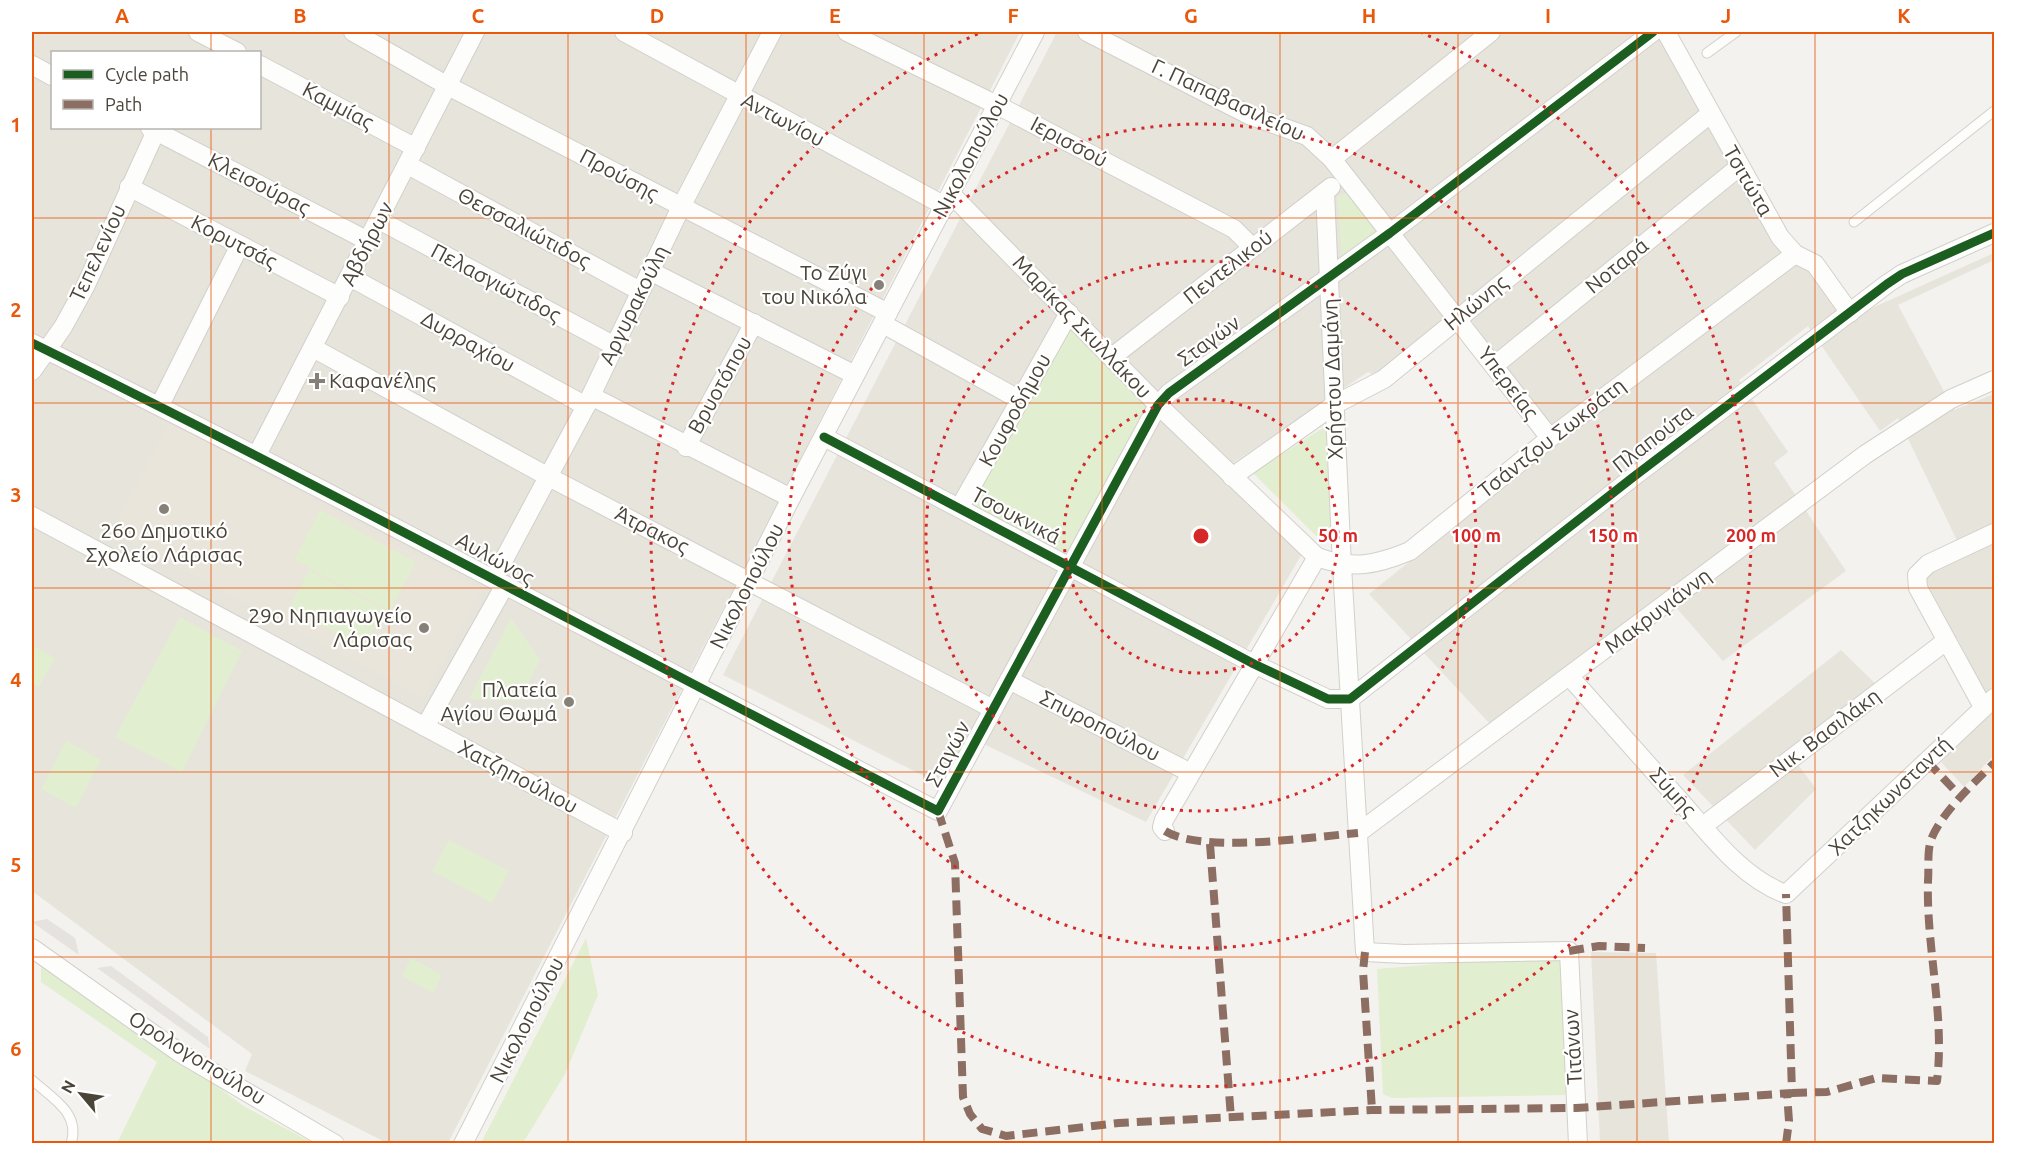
<svg xmlns="http://www.w3.org/2000/svg" width="2026" height="1175" font-family="Ubuntu,sans-serif">
  <rect width="100%" height="100%" fill="#f4f2ee"/>
  <g fill="#e7e4dc" fill-rule="evenodd">
    <path d="M32 32H1020L448 1143H387L245 1071 252 1054 32 891ZM52 52H260V128H52Z"/>
    <path d="M1057 32H1659L1796 258 1859 314 1994 253V260L1898 305 1954 410 1994 394V755L1964 787 1941 762 1994 709 1957 638 1788 751 1816 789 1755 850 1683 775 1841 650 1879 687 1954 634 1923 576 1964 555 1898 418 1880 431 1808 326 1739 380 1788 452 1774 463 1846 571 1723 661 1665 595 1491 725 1369 594 1561 440 1462 308 1373 375 1368 372 1221 471 1303 552 1146 822 969 737 942 785 723 675Z"/>
    <path d="M1591 952 1656 953 1669 1143H1600Z"/>
  </g>
  <path fill="#eae5da" d="M169 422 481 589 423 697 112 532Z"/>
  <g fill="#e1eecf">
    <path d="M1351 192 1380 232 1342 259 1337 196Z"/>
    <path d="M1071 330 1144 404V411L1068 549 1059 552 970 505 1064 333Z"/>
    <path d="M1329 424 1335 535 1316 536 1253 473Z"/>
    <path d="M320 510 416 562 390 611 294 560Z"/>
    <path d="M309 570 384 609 364 648 289 608Z"/>
    <path d="M180 617 242 651 182 772 115 737Z"/>
    <path d="M511 618 540 660 519 701 469 699Z"/>
    <path d="M32 645 55 658 39 687 32 683Z"/>
    <path d="M66 741 101 760 76 808 41 789Z"/>
    <path d="M449 840 509 871 492 903 432 871Z"/>
    <path d="M586 938 598 995 565 1074 523 1143H481Z"/>
    <path d="M1544 955 1563 961 1573 1091 1565 1095 1392 1098 1383 1094 1377 969Z"/>
    <path d="M41 956 245 1107 313 1143H117L157 1062 41 982Z"/>
    <path d="M411 958 442 975 433 993 402 976Z"/>
  </g>
  <g fill="#e6e3df">
    <path d="M47 919 75 938 79 955 32 922Z"/>
    <path d="M111 966 208 1037 210 1049 97 968Z"/>
  </g>
  <g fill="none" stroke-linecap="round" stroke-linejoin="round">
    <defs>
      <g id="service">
        <path d="M1707 53 1736 32"/>
        <path d="M1854 222 1994 111"/>
        <path d="M32 1080C52 1098 81 1113 71 1144"/>
      </g>
      <g id="minor">
        <path d="M198 32 237 52"/>
        <path d="M353 32 448 86 888 313"/>
        <path d="M624 32 945 206"/>
        <path d="M847 32 997 105 1234 229 1252 247"/>
        <path d="M1087 32 1249 115 1307 136 1332 159 1550 438"/>
        <path d="M1666 32 1780 237 1795 254 1815 264 1850 313"/>
        <path d="M32 65 52 76"/>
        <path d="M260 65 416 148"/>
        <path d="M150 128 368 241"/>
        <path d="M1332 159 1491 32"/>
        <path d="M408 165 640 291"/>
        <path d="M129 187 340 297"/>
        <path d="M1325 192 1342 566 1365 952 1404 954 1569 951 1578 1144"/>
        <path d="M951 194 1158 405 1317 557"/>
        <path d="M379 220 613 345"/>
        <path d="M650 271 855 375"/>
        <path d="M350 277 586 406"/>
        <path d="M883 324 1020 400"/>
        <path d="M32 343C337 493 635 656 938 811L1158 405 1169 393 1390 233 1653 32"/>
        <path d="M313 348 547 476 993 709"/>
        <path d="M1112 357 1331 187"/>
        <path d="M1495 365 1739 167"/>
        <path d="M32 371 63 327 85 287 156 131"/>
        <path d="M591 396 791 498"/>
        <path d="M160 405 240 245"/>
        <path d="M824 437 1254 664 1328 699H1350L1632 478 1887 284 1902 274 1994 233"/>
        <path d="M686 447 754 323"/>
        <path d="M257 455 475 32"/>
        <path d="M1232 477 1334 405 1384 379 1710 114"/>
        <path d="M960 507 1069 313"/>
        <path d="M32 516 623 833"/>
        <path d="M494 578 586 406 681 207 772 32"/>
        <path d="M1570 677C1605 716 1639 755 1674 794 1706 829 1740 878 1786 894L1994 698"/>
        <path d="M1009 680 1191 773"/>
        <path d="M1983 707 1918 588 1917 575 1928 564 1994 533"/>
        <path d="M425 727 505 585"/>
        <path d="M1703 826 1946 641"/>
        <path d="M1165 831 1162 827 1164 820 1317 557C1353 570 1376 565 1410 551L1550 438 1795 254"/>
        <path d="M1358 833 1866 454 1951 399 1994 380"/>
        <path d="M32 948 180 1053 335 1144"/>
        <path d="M463 1144 791 498 1035 32"/>
      </g>
    </defs>
    <use href="#service" stroke="#d2d0cb" stroke-width="11"/>
    <use href="#minor" stroke="#d2d0cb" stroke-width="20"/>
    <use href="#service" stroke="#fdfdfc" stroke-width="9"/>
    <use href="#minor" stroke="#fdfdfc" stroke-width="18"/>
    <g stroke="#8d6e63" stroke-width="8" stroke-dasharray="15 8" stroke-linecap="butt">
      <path d="M1927 761 1961 797"/>
      <path d="M938 811 955 863 963 1097 970 1114 982 1129 1006 1136 1119 1123 1372 1110 1576 1108 1792 1093 1786 894"/>
      <path d="M1165 831C1202 854 1311 837 1358 833"/>
      <path d="M1210 844 1231 1118"/>
      <path d="M1569 951 1599 946 1645 948"/>
      <path d="M1365 952 1363 971 1372 1110"/>
      <path d="M1792 1093 1827 1092 1876 1078 1937 1081C1945 1014 1926 948 1928 881 1929 868 1927 852 1931 840 1940 814 1975 782 1994 763"/>
      <path d="M1786 1144 1789 1121 1787 1093"/>
    </g>
    <defs>
      <g id="cycleway">
        <path d="M32 343C337 493 635 656 938 811L1158 405 1169 393 1390 233 1653 32"/>
        <path d="M824 437 1254 664 1328 699H1350L1632 478 1887 284 1902 274 1994 233"/>
      </g>
    </defs>
    <use href="#cycleway" stroke="#fff" stroke-width="13"/>
    <use href="#cycleway" stroke="#1b5e20" stroke-width="9"/>
  </g>
  <path fill="none" stroke="#e8590c" stroke-width="1.5" stroke-opacity="0.55" d="M211 32V52M389 32V1144M568 32V1144M746 32V1144M924 32V1144M1102 32V1144M1280 32V1144M1458 32V1144M1637 32V1144M1815 32V1144M211 128V1144M32 218H1994M32 403H1994M32 588H1994M32 772H1994M32 957H1994"/>
  <g fill="none" stroke="#d62828" stroke-width="3" stroke-dasharray="3 6">
    <circle cx="1201" cy="536" r="137"/>
    <circle cx="1201" cy="536" r="275"/>
    <circle cx="1201" cy="536" r="412"/>
    <path d="M1420 32A550 550 0 1 1 982 32"/>
  </g>
  <g fill="#868178" stroke="#fff" stroke-width="2">
    <circle cx="879" cy="285" r="6"/>
    <path d="M314 372h6v6h6v6h-6v6h-6v-6h-6v-6h6z"/>
    <circle cx="164" cy="509" r="6"/>
    <circle cx="424" cy="628" r="6"/>
    <circle cx="569" cy="702" r="6"/>
  </g>
  <g text-anchor="middle" stroke-width="4.5" stroke-linejoin="round" paint-order="stroke">
    <g font-size="21" fill="#4b4439" stroke="#fff">
      <text transform="translate(1228 100) rotate(25)" y="7">Γ. Παπαβασιλείου</text>
      <text transform="translate(338 106) rotate(28)" y="7">Καμμίας</text>
      <text transform="translate(783 120) rotate(28)" y="7">Αντωνίου</text>
      <text transform="translate(1069 142) rotate(28)" y="7">Ιερισσού</text>
      <text transform="translate(971 155) rotate(-62)" y="7">Νικολοπούλου</text>
      <text transform="translate(619 175) rotate(28)" y="7">Προύσης</text>
      <text transform="translate(1748 181) rotate(60)" y="7">Τσιτώτα</text>
      <text transform="translate(259 184) rotate(27)" y="7">Κλεισούρας</text>
      <text transform="translate(524 228) rotate(28)" y="7">Θεσσαλιώτιδος</text>
      <text transform="translate(234 242) rotate(27)" y="7">Κορυτσάς</text>
      <text transform="translate(367 244) rotate(-63)" y="7">Αβδήρων</text>
      <text transform="translate(98 253) rotate(-65)" y="7">Τεπελενίου</text>
      <text transform="translate(1617 266) rotate(-39)" y="7">Νοταρά</text>
      <text transform="translate(1228 267) rotate(-38)" y="7">Πεντελικού</text>
      <text transform="translate(496 283) rotate(28)" y="7">Πελασγιώτιδος</text>
      <text transform="translate(1476 303) rotate(-39)" y="7">Ηλώνης</text>
      <text transform="translate(634 305) rotate(-64)" y="7">Αργυρακούλη</text>
      <text transform="translate(1082 327) rotate(46)" y="7">Μαρίκας Σκυλλάκου</text>
      <text transform="translate(1209 341) rotate(-36)" y="7">Σταγών</text>
      <text transform="translate(468 342) rotate(29)" y="7">Δυρραχίου</text>
      <text transform="translate(1333 379) rotate(-92)" y="7">Χρήστου Δαμάνη</text>
      <text transform="translate(1508 383) rotate(53)" y="7">Υπερείας</text>
      <text transform="translate(720 385) rotate(-61)" y="7">Βρυοτόπου</text>
      <text transform="translate(1015 410) rotate(-61)" y="7">Κουφοδήμου</text>
      <text transform="translate(1552 438) rotate(-38)" y="7">Τσάντζου Σωκράτη</text>
      <text transform="translate(1653 439) rotate(-38)" y="7">Πλαπούτα</text>
      <text transform="translate(1016 516) rotate(28)" y="7">Τσουκνικά</text>
      <text transform="translate(652 530) rotate(27)" y="7">Άτρακος</text>
      <text transform="translate(495 559) rotate(29)" y="7">Αυλώνος</text>
      <text transform="translate(747 586) rotate(-63)" y="7">Νικολοπούλου</text>
      <text transform="translate(1658 611) rotate(-37)" y="7">Μακρυγιάννη</text>
      <text transform="translate(1100 726) rotate(27)" y="7">Σπυροπούλου</text>
      <text transform="translate(1825 733) rotate(-37)" y="7">Νικ. Βασιλάκη</text>
      <text transform="translate(948 754) rotate(-62)" y="7">Σταγών</text>
      <text transform="translate(518 777) rotate(28)" y="7">Χατζηπούλιου</text>
      <text transform="translate(1673 792) rotate(48)" y="7">Σύμης</text>
      <text transform="translate(1890 796) rotate(-44)" y="7">Χατζηκωνσταντή</text>
      <text transform="translate(527 1020) rotate(-63)" y="7">Νικολοπούλου</text>
      <text transform="translate(1573 1047) rotate(-93)" y="7">Τιτάνων</text>
      <text transform="translate(197 1058) rotate(32)" y="7">Ορολογοπούλου</text>
    </g>
    <g font-size="21" fill="#4b4439" stroke="#fff" text-anchor="end">
      <text x="867" y="280">Το Ζύγι<tspan x="867" dy="24">του Νικόλα</tspan></text>
      <text x="329" y="388" text-anchor="start">Καφανέλης</text>
      <text x="164" y="538" text-anchor="middle">26ο Δημοτικό<tspan x="164" dy="24">Σχολείο Λάρισας</tspan></text>
      <text x="412" y="623">29ο Νηπιαγωγείο<tspan x="412" dy="24">Λάρισας</tspan></text>
      <text x="557" y="697">Πλατεία<tspan x="557" dy="24">Αγίου Θωμά</tspan></text>
    </g>
  </g>
  <circle cx="1201" cy="536" r="9" fill="#d62828" stroke="#fff" stroke-width="3"/>
  <g font-size="18" text-anchor="middle" font-weight="bold" fill="#d62828" stroke="#fff" stroke-width="4.5" stroke-linejoin="round" paint-order="stroke">
    <text x="1338" y="542">50 m</text>
    <text x="1476" y="542">100 m</text>
    <text x="1613" y="542">150 m</text>
    <text x="1751" y="542">200 m</text>
  </g>
  <rect width="2026" height="1175" fill="none" stroke="#ffffff" stroke-width="66"/>
  <rect x="51" y="51" width="210" height="78" fill="#ffffff" stroke="#b7b4b0" stroke-width="1.5"/>
  <rect x="63" y="70" width="30" height="9" fill="#1b5e20" stroke="#b7b4b0" stroke-width="1.5"/>
  <text x="105" y="81" font-size="18" fill="#4b4439">Cycle path</text>
  <rect x="63" y="100" width="30" height="9" fill="#8d6e63" stroke="#b7b4b0" stroke-width="1.5"/>
  <text x="105" y="111" font-size="18" fill="#4b4439">Path</text>
  <g transform="translate(81 1094) rotate(299)" stroke="#ffffff" stroke-width="4.5" paint-order="stroke">
  <path d="M0-4.5L10 22L0 15L-10 22Z" fill="#4b4439"/>
  <text y="-9" font-size="16" font-weight="bold" text-anchor="middle" fill="#4b4439">N</text>
  </g>
  <rect x="33" y="33" width="1960" height="1109" fill="none" stroke="#e8590c" stroke-width="2"/>
  <g font-size="20" text-anchor="middle" font-weight="bold" fill="#e8590c">
    <text x="122" y="23">A</text>
    <text x="300" y="23">B</text>
    <text x="478" y="23">C</text>
    <text x="657" y="23">D</text>
    <text x="835" y="23">E</text>
    <text x="1013" y="23">F</text>
    <text x="1191" y="23">G</text>
    <text x="1369" y="23">H</text>
    <text x="1548" y="23">I</text>
    <text x="1726" y="23">J</text>
    <text x="1904" y="23">K</text>
    <text x="16" y="132">1</text>
    <text x="16" y="317">2</text>
    <text x="16" y="502">3</text>
    <text x="16" y="687">4</text>
    <text x="16" y="872">5</text>
    <text x="16" y="1056">6</text>
  </g>
</svg>
